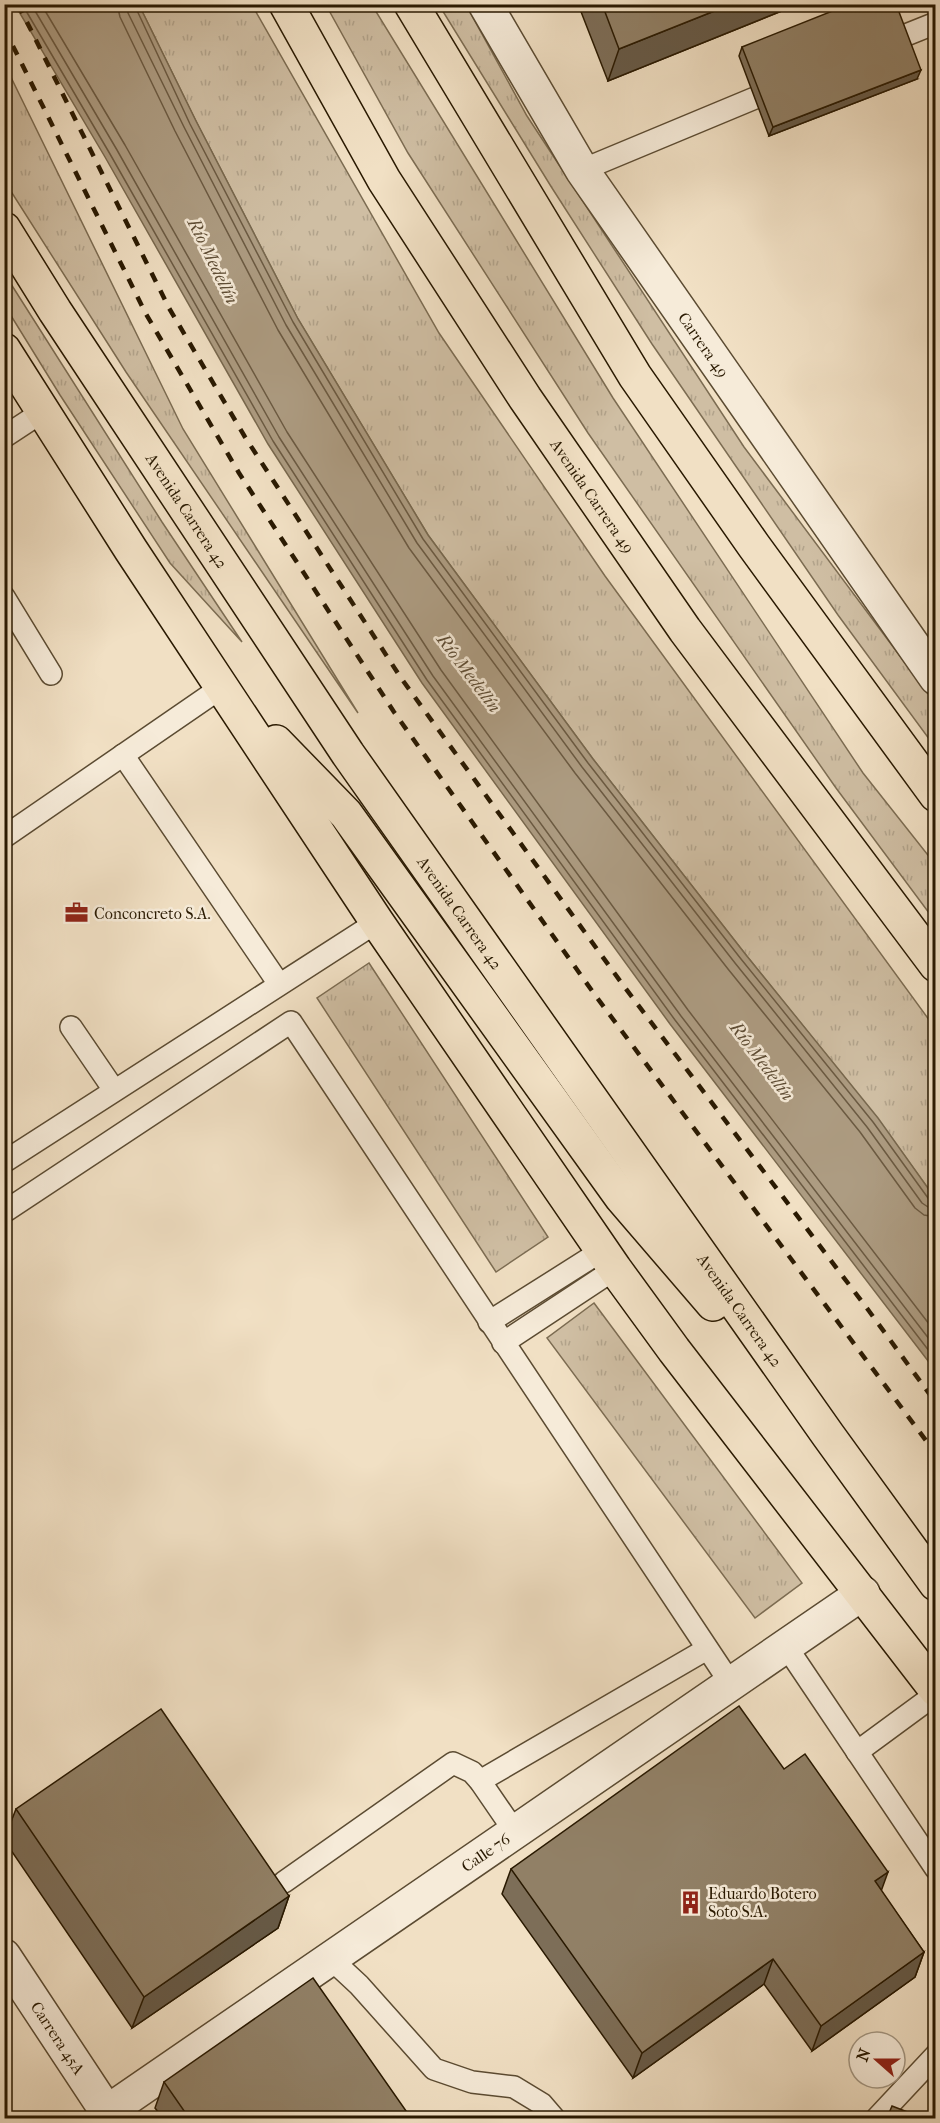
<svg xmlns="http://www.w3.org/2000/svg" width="940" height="2123" font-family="'IM FELL French Canon',serif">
  <defs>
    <pattern id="grass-tufts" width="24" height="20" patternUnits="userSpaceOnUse" patternTransform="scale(1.5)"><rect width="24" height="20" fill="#cfbea3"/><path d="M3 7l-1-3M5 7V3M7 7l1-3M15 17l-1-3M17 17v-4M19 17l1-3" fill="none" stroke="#b2a38b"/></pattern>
  </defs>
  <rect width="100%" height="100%" fill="#f1e0c4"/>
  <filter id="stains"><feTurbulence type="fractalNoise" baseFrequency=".00333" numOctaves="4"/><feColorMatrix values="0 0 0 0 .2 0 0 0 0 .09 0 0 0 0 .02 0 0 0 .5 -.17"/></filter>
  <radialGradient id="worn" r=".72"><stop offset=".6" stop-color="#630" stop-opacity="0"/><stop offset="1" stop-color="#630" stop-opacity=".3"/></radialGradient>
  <g fill="url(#grass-tufts)" stroke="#7c6c52" stroke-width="1.5">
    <path d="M139 5H252L439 333 605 576 935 1028V1198L877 1118 746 955 593 759 428 535 298 319 196 121Z"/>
    <path d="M326 5H372L613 398 863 773 935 864V921L836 788 588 433 408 153Z"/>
    <path d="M439 5H466L527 116 744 447 935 703V747L838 615 652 344 552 188Z"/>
    <path d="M4 63 183 429 358 713 126 372 5 182Z"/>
    <path d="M4 273 162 522 242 642 170 563 60 395 5 306Z"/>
    <path d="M369 963 548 1237 496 1272 317 998Z"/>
    <path d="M594 1303 802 1583 755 1618 547 1338Z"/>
  </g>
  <path fill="#ad9c82" stroke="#78684e" stroke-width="1.5" d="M15 5H139L196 121 298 319 428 535 593 759 746 955 878 1118 935 1198V1370L670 1024 422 683 268 444 105 157Z"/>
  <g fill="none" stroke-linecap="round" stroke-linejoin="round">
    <g stroke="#6b5a42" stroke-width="1.5">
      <path d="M22 4 110 154 273 441 427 680 675 1020 936 1360"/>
      <path d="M31 4 117 150 279 437 433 676 681 1016 936 1348"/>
      <path d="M41 4 125 145 287 432 441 670 688 1010 936 1333"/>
      <path d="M117 4 120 17 175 131 278 330 409 548 575 773 728 969 860 1132 915 1208 924 1215 936 1217"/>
      <path d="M127 4 128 13 184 127 286 325 417 543 582 767 735 963 867 1127 922 1203 928 1207 936 1208"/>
      <path d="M134 4 190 124 293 322 423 539 588 763 741 959 873 1122 928 1198 936 1201"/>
    </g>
    <defs>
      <g id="service">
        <path d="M901 37 936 23"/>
        <path d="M582 170 755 98"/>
        <path d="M4 437 42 412"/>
        <path d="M4 597 51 674"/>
        <path d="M123 755 279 984"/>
        <path d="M4 837 222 687"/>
        <path d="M71 1027 114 1090"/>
        <path d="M4 1162 377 922"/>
        <path d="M4 1212 291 1022 731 1684"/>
        <path d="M489 1322 603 1250"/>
        <path d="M503 1343 615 1269"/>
        <path d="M786 1646 936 1869"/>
        <path d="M857 1752 936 1694"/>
        <path d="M480 1781 707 1649"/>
        <path d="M284 1882 453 1763 472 1772 480 1781 515 1832"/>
        <path d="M331 1959 359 1985 434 2069 472 2082 514 2087 542 2104 554 2118"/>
        <path d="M877 2118 936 2055"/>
      </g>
      <g id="minor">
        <path id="s1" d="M485 4 582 170 936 678"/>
        <path id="s2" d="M4 1956 111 2118"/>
        <path id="s3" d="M107 2112 863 1593"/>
      </g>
      <g id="trunk">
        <path id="s4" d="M286 4 384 180 525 398 685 630 936 965"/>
        <path d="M411 4 635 376 754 546 936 795"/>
        <path id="s5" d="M4 229 55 311 348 754 828 1435 936 1584"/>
        <path d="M4 350 131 550 377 922 615 1269 674 1350 936 1690"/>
        <path d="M276 742 346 814 621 1197 713 1304"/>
      </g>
    </defs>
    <use href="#service" stroke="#5b4b32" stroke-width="24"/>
    <use href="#minor" stroke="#5b4b32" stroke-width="36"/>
    <use href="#trunk" stroke="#291901" stroke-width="36"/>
    <use href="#service" stroke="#f6ebd9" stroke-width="21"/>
    <use href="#minor" stroke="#f6ebd9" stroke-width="33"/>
    <use href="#trunk" stroke="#f1e0c4" stroke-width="33"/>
    <g stroke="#291901" stroke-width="4.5" stroke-dasharray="10 10" stroke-linecap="butt">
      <path d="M18 4 169 308 245 437 401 678 623 985 869 1311 936 1403"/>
      <path d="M4 28 146 314 239 473 394 712 595 995 936 1454"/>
    </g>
  </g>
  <g fill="#7d6e58" stroke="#291901" stroke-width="1.5">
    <path d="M578 4H799L608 81Z"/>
    <path d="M742 47 917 79 769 136 739 56Z"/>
    <path d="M784 1769 881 1891 924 1952 915 1977 812 2051 764 1984 633 2078 502 1894 511 1869Z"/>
    <path d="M16 1809 289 1896 278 1928 132 2028 4 1840Z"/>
    <path d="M164 2082 411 2118H163L155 2108Z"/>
  </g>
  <g fill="#665a47" stroke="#291901" stroke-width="1.5">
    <path d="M732 4H799L608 81 619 49Z"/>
    <path d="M921 70 917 79 769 136 773 127Z"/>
    <path d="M888 1872 879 1897 875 1881Z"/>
    <path d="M289 1896 278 1928 132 2028 144 1997Z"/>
    <path d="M924 1952 915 1977 812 2051 821 2026Z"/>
    <path d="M773 1959 764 1984 633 2078 642 2053Z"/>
  </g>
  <g fill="#918066" stroke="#291901" stroke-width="1.5">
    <path d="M602 4H732L619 49Z"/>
    <path d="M850 4H896L921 70 773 127 742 47Z"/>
    <path d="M739 1706 784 1769 805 1754 888 1872 875 1881 924 1952 821 2026 773 1959 642 2053 511 1869Z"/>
    <path d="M161 1709 289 1896 144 1997 16 1809Z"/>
    <path d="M313 1978 411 2118H189L164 2082Z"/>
    <path d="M892 2106 923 2118H887Z"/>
  </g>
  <defs>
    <symbol id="office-bare" viewBox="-9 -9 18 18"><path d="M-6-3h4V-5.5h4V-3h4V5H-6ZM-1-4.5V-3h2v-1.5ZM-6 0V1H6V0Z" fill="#8f2418" stroke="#f6ebd9" stroke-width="2.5" paint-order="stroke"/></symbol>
    <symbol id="building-bare" viewBox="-9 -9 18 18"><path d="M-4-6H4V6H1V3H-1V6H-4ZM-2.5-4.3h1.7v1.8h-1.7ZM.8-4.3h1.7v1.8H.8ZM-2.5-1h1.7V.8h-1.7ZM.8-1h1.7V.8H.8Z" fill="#8f2418" stroke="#f6ebd9" stroke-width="2.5" paint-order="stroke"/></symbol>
  </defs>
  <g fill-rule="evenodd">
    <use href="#office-bare" x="60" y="896" width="33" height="33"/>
    <use href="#building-bare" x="674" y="1886" width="33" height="33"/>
  </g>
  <g text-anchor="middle" stroke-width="5" stroke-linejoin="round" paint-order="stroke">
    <g font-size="16" fill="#291901" stroke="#f6ebd9">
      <text dy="6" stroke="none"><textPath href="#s1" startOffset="405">Carrera 49</textPath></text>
      <text dy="6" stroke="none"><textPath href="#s4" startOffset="580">Avenida Carrera 49</textPath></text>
      <text dy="6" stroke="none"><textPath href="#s5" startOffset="336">Avenida Carrera 42</textPath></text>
      <text dy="6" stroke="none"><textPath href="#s5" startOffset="822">Avenida Carrera 42</textPath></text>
      <text dy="6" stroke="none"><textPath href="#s5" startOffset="1308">Avenida Carrera 42</textPath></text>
      <text dy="6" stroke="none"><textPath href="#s3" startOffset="459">Calle 76</textPath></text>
      <text dy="6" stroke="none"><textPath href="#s2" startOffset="98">Carrera 45A</textPath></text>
    </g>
    <g font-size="16" fill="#291901" stroke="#f6ebd9" text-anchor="start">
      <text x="94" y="919">Conconcreto S.A.</text>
      <text x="708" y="1899">Eduardo Botero<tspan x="708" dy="18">Soto S.A.</tspan></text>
    </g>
    <g font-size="18" font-style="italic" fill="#5e4d35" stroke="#f6ebd9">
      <text transform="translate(213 261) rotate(64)" y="6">Río Medellín</text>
      <text transform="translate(469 673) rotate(53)" y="6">Río Medellín</text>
      <text transform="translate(762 1061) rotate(53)" y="6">Río Medellín</text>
    </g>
  </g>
  <rect width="940" height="2123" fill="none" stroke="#f1e0c4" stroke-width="24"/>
  <rect x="6" y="6" width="928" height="2111" fill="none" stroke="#291901" stroke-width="3"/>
  <rect x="12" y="12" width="916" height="2099" fill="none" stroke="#291901" stroke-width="1.5"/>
  <g transform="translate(877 2060) rotate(291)"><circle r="28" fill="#f6ebd9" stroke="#a49783" stroke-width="1.5"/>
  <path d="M0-4.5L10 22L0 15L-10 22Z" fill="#8f2418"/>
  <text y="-9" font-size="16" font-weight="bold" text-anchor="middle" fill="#291901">N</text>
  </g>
  <rect width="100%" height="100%" filter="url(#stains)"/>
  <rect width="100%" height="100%" fill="url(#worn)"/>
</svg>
